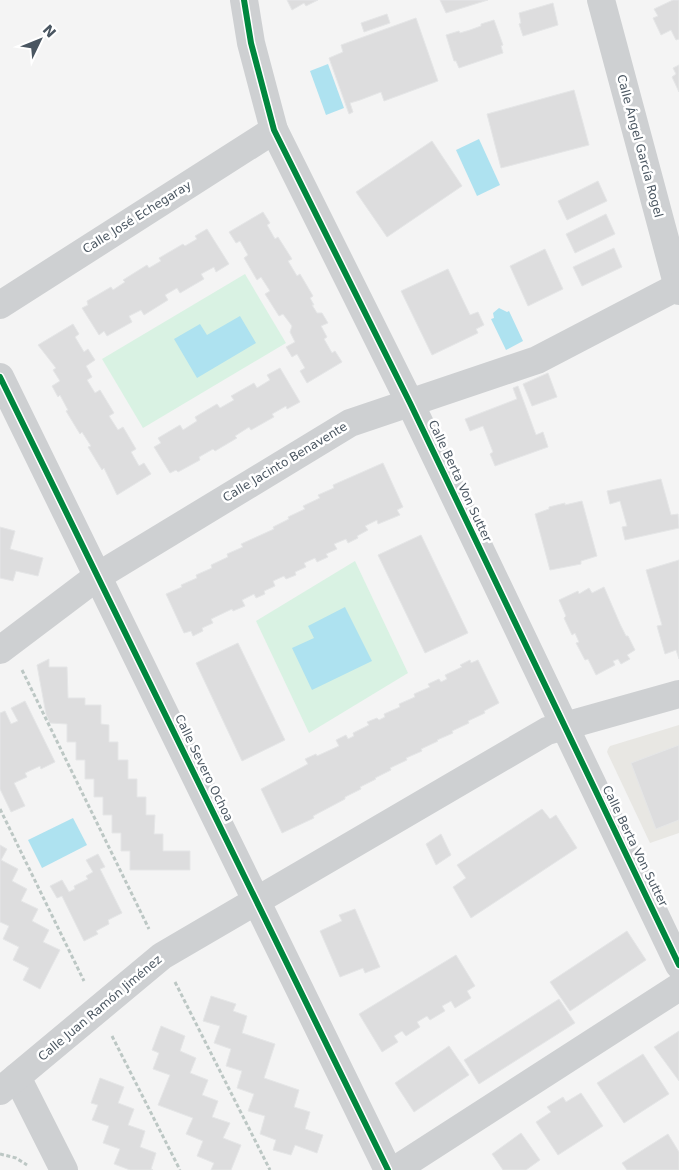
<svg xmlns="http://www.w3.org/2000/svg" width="679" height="1170" font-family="'DejaVu Sans',sans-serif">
  <rect width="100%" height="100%" fill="#f4f4f4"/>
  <path fill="#e8e7e3" d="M679 725V833L650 843 607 752 608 749 610 746Z"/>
  <g fill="#d9f2e3">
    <path d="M245 274 286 343 143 428 102 359Z"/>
    <path d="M355 561 408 673 309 733 256 621Z"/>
  </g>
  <g fill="#aee2f0">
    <path d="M328 64 344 108 326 115 310 71Z"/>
    <path d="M479 139 500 185 477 196 456 150Z"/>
    <path d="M499 308 507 312 509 311 523 341 506 350 491 319 494 318 493 313Z"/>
    <path d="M240 316 256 343 197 378 174 339 200 324 207 335Z"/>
    <path d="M345 607 372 661 312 690 292 648 314 638 308 626Z"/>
    <path d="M73 818 87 845 42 868 28 840Z"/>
  </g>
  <g fill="#ddddde" stroke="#e5e6e7">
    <path d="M287 0H318L306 6 304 3 292 10Z"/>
    <path d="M440 0H488L446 13Z"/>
    <path d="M673 0H679V39L676 40 671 30 661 35 653 18 658 16 654 9Z"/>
    <path d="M553 3 558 25 523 36 519 24 521 23 519 13Z"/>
    <path d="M387 14 390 23 364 32 361 23Z"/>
    <path d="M416 18 438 81 384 101 381 92 360 100 350 103 353 112 349 114 329 58 343 52 341 45Z"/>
    <path d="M494 20 503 45 501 46 503 53 459 68 456 61H454L446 35 459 31 460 33 470 30 481 26V24Z"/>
    <path d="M679 65V92L672 77 676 74 673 68Z"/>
    <path d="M574 90 589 145 501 168 487 114Z"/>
    <path d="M432 141 462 186 387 237 356 192Z"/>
    <path d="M598 181 607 201 567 220 558 201Z"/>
    <path d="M263 212 270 223 267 225 275 239 278 237 292 259 288 261 297 276 300 274 313 296 310 298 314 305H312L317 313H322L328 323 321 326 327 337 324 339 332 353 335 351 342 362 307 383 300 371 305 368 297 354 292 357 286 347 295 342 290 332 292 326 283 314 279 316 265 294 270 291 261 277 257 280 244 258 248 255 240 241 236 243 229 232Z"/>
    <path d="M606 214 615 234 575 253 566 234Z"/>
    <path d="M207 229 229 264 216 272 214 267 201 274 204 279 180 293 177 288 165 295 168 300 144 315 141 310 129 316 132 322 107 336 104 331 99 335 82 308 88 305 87 301 111 287 113 290 125 282 123 280 147 265 149 268 161 261 159 258 183 244 185 246 197 239 195 236Z"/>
    <path d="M614 248 622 267 582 286 573 267Z"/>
    <path d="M545 249 563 289 528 306 510 266Z"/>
    <path d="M448 269 470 315 478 312 484 325 476 329 478 333 432 355 401 291Z"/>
    <path d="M73 324 79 334 75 337 84 352 88 349 95 360 86 366 92 377 87 380 95 393 100 390 114 413 109 416 118 430 123 427 136 449 131 452 139 466 144 463 151 474 117 495 104 468 102 470 88 447 91 446 82 432 80 434 66 411 68 410 60 395 58 397 52 386 60 381 53 370 56 368 38 345Z"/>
    <path d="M280 368 300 402 287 409 286 406 272 414 274 417 251 430 249 427 235 436 237 438 215 451 213 449 199 457 200 460 178 472 176 470 170 473 154 447 161 443 158 438 180 425 183 430 197 421 195 417 217 404 220 408 234 400 231 396 254 383 257 388 270 380 267 375Z"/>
    <path d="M548 373 557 397 532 406 523 384Z"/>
    <path d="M518 386 536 435 543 432 548 447 495 466 490 454 493 452 483 426 470 431 465 419 517 399 513 388Z"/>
    <path d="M383 463 403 507 397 510 400 515 378 524 377 520 365 526 368 530 357 536 358 538 348 543 346 539 334 544 337 549 326 554 328 557 317 562 315 558 304 563 306 567 295 572 296 575 286 579 284 576 273 581 275 586 264 591 265 594 256 598 254 594 242 600 245 606 233 611 232 609 211 619 213 623 202 628 203 631 193 636 191 631 184 633 166 594 182 587 181 585 197 578 196 575 212 568 211 565 228 557 227 554 243 547 241 544 274 529 273 527 289 519 288 517 305 509 303 506 320 498 318 495 334 488 333 485Z"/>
    <path d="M661 479 671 515 678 514 679 528 625 540 622 527 627 526 620 501 610 504 607 491Z"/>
    <path d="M582 501 597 556 581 561V564L550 570 535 514 549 509V507L565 503V505Z"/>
    <path d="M0 527 15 531 10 549 43 558 38 576 16 571 13 581 0 578Z"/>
    <path d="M421 535 468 633 425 653 378 555Z"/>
    <path d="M679 560V659L676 650 665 654 657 626 662 625 646 570Z"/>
    <path d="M604 587 620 624 626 636H628L635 650 627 655 630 659 621 664 618 659 613 661 615 665 596 675 588 659 585 660 576 643 579 642 575 633 572 635 564 618 566 616 559 600 578 591 579 594 589 588 592 593Z"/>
    <path d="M238 643 285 740 242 761 196 663Z"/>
    <path d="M49 659V667H67L68 698H85V705H101V724L109 725V742H118V760H128V779H137V797H146V815H155L154 834H163V851H190V870H130V851H121V833H112V815H103V797H94V779H85V760H76V742H67V724L50 723 46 714 37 665Z"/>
    <path d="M470 660 471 663 478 660 499 703 484 711 485 713 468 721 469 723 452 731 453 733 437 740 438 741 421 749 422 751 406 758 407 760 390 768 391 770 375 778 376 779 360 787 361 789 345 797V799L313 816 314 818 282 833 261 789 308 764 305 759 316 754 317 756 339 746 336 740 346 735 348 739 354 736 353 733 369 725 367 722 377 718 379 720 385 717 384 714 400 707 399 704 415 697 414 694 430 687 428 684 439 679 441 682 447 679 445 675 462 667 460 665Z"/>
    <path d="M25 701 55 762 41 769 40 766 25 773 27 777 14 783 25 806 11 812 0 789V713L5 711 11 724 18 721 11 708Z"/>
    <path d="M679 745V820L656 829 631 763Z"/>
    <path d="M542 809 550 819 556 815 577 848 471 918 453 887 466 878 457 865Z"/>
    <path d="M441 834 451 855 436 865 426 844Z"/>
    <path d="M0 845 7 849 1 860 18 869 12 881 27 889 21 901 38 909 32 921 49 930 43 942 60 950 40 989 23 980 29 968 13 960 19 947 3 939 9 926 0 922Z"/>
    <path d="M98 854 105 867 100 869 122 913 108 920 109 924 96 931 98 934 84 941 62 896 57 898 50 886 62 880 69 892 75 889 74 886 88 879 86 876 93 872 86 860Z"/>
    <path d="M355 909 380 967 365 973 363 968 340 977 320 931 342 921 339 915Z"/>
    <path d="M627 931 646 960 570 1011 550 982Z"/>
    <path d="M456 955 475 986 467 991 471 998 455 1008 451 1001 442 1006 445 1011 430 1020 427 1016 417 1022 420 1027 406 1036 402 1031 394 1036 398 1042 382 1052 359 1014Z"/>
    <path d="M211 996 236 1004 233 1011 247 1016 242 1033 275 1044 264 1078 299 1090 294 1107 310 1112 305 1129 323 1135 317 1153 295 1145 291 1155 273 1150 276 1140 260 1134 265 1116 248 1111 254 1094 237 1088 242 1071 226 1066 231 1049 214 1043 220 1026 203 1021Z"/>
    <path d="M559 999 575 1023 479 1084 464 1060Z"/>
    <path d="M161 1026 185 1036 180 1051 196 1058 190 1073 208 1080 202 1095 218 1101 212 1117 230 1123 223 1138 241 1145 231 1170H211L214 1163 197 1156 203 1141 186 1134 193 1118 158 1105 170 1075 153 1069 159 1053 152 1050Z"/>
    <path d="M679 1031V1081L654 1047Z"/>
    <path d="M449 1046 469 1075 414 1112 395 1083Z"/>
    <path d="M643 1054 669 1094 624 1123 597 1083Z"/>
    <path d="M100 1078 124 1087 118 1103 134 1109 128 1125 145 1131 140 1147 156 1153 151 1169 153 1170H130L114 1164 120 1149 103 1143 109 1126 92 1120 98 1105 91 1103Z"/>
    <path d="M581 1093 603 1126 558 1155 536 1122 551 1112 547 1107 563 1097 566 1102Z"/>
    <path d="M521 1133 540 1160 526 1170H503L492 1154Z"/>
    <path d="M668 1134 679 1152V1170H627L622 1163Z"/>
  </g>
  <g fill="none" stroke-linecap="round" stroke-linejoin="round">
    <g stroke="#bcc7c4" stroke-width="3" stroke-dasharray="4 2.5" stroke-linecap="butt">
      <path d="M22 670 149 929"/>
      <path d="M0 809 84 981"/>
      <path d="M175 982 270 1170"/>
      <path d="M112 1036 180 1170"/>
      <path d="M0 1154 16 1158 27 1165"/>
    </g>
    <g stroke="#ced0d2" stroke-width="28">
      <path d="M244 0 251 43 274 130 410 403 679 965"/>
      <path d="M601 0 679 291"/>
      <path d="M0 305 274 130"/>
      <path d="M0 377 388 1170"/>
      <path d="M0 650 98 576 350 423 537 360 679 286"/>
      <path d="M17 1077 64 1170"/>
      <path d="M0 1091 162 956 547 731 679 694"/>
      <path d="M395 1170 679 987"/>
    </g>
    <defs>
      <g id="cycleway">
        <path d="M244 0 251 43 274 130 410 403 679 965"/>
        <path d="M0 377 388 1170"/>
      </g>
    </defs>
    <use href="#cycleway" stroke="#fff" stroke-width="9"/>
    <use href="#cycleway" stroke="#00873e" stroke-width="6"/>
  </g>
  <g text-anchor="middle" stroke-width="5" stroke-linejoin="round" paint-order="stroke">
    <g font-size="12" fill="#4a5661" stroke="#fff">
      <text transform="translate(640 146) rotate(75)" y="4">Calle Ángel García Rogel</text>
      <text transform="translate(137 217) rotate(-32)" y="4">Calle José Echegaray</text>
      <text transform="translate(285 462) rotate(-31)" y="4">Calle Jacinto Benavente</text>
      <text transform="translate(460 481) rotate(65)" y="4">Calle Berta Von Sutter</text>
      <text transform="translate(204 768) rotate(64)" y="4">Calle Severo Ochoa</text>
      <text transform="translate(635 846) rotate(64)" y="4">Calle Berta Von Sutter</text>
      <text transform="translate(100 1008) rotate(-40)" y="4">Calle Juan Ramón Jiménez</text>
    </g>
  </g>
  <g transform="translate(40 40) rotate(47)" stroke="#ffffff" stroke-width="4" paint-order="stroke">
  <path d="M0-4L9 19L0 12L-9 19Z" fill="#4a5661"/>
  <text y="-8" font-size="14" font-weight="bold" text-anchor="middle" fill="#4a5661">N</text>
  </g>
</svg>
